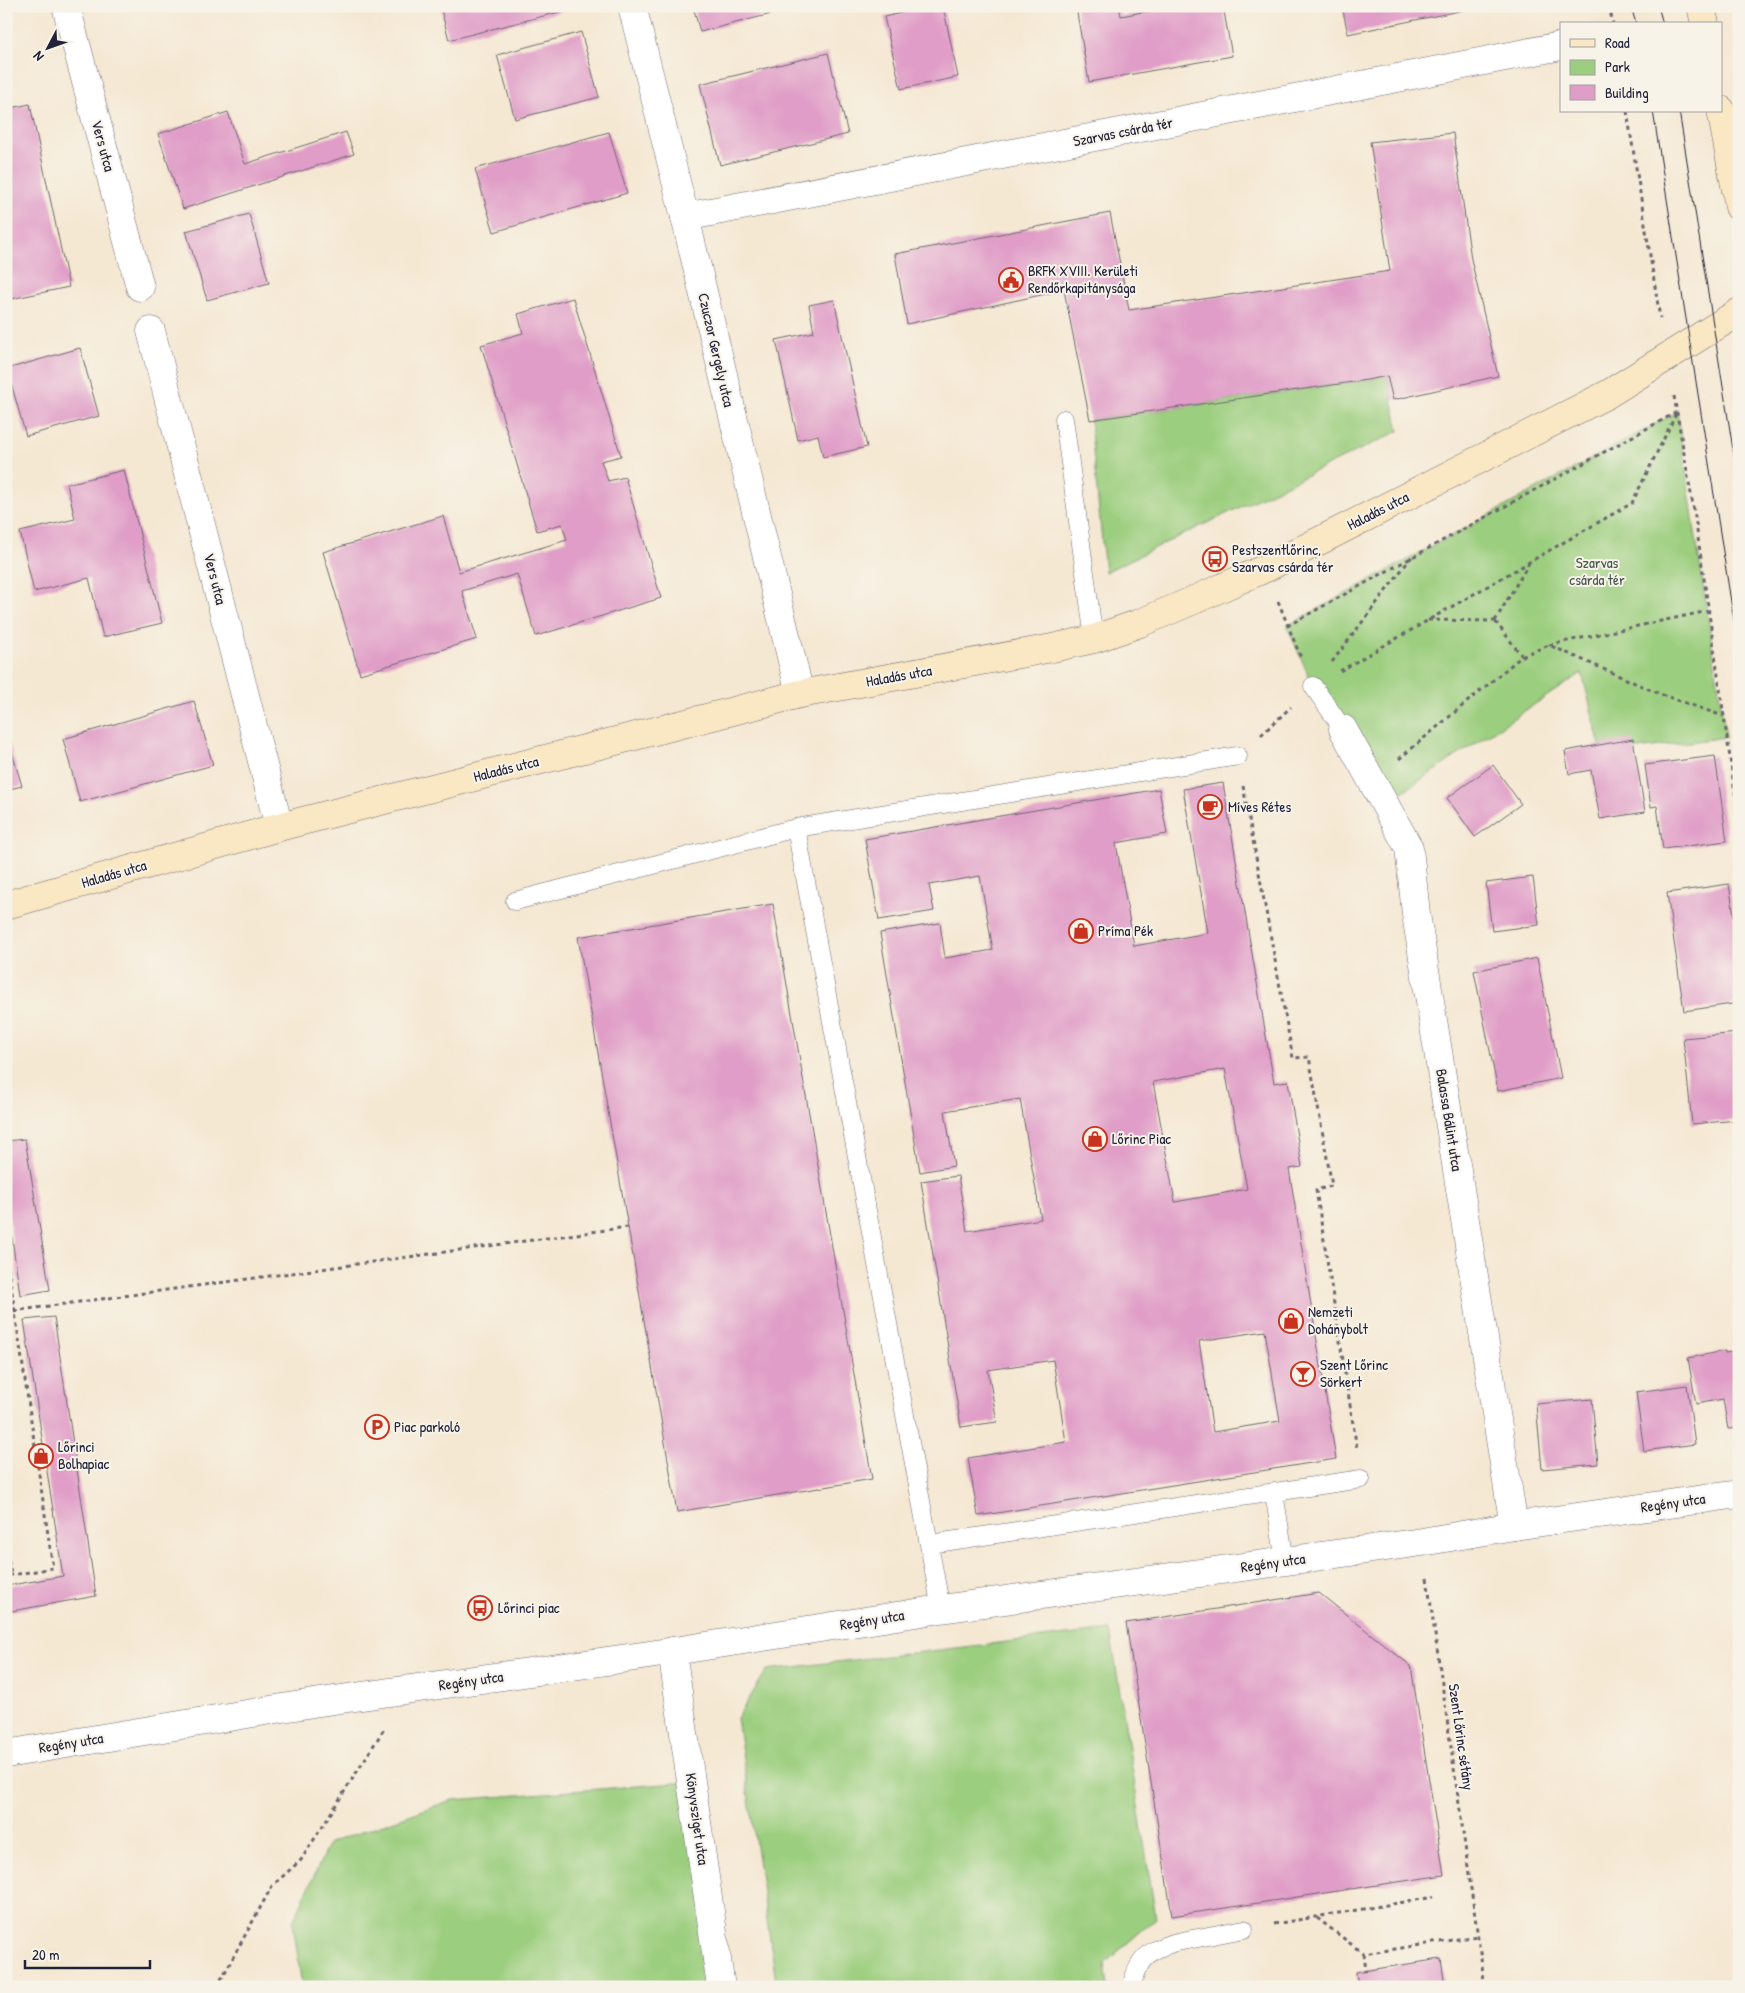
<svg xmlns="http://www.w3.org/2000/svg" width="1745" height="1993" font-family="'Patrick Hand',sans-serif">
  <rect width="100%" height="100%" fill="#f7f3e8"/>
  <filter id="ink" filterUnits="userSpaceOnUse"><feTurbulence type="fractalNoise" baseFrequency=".02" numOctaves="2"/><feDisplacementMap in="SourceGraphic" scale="10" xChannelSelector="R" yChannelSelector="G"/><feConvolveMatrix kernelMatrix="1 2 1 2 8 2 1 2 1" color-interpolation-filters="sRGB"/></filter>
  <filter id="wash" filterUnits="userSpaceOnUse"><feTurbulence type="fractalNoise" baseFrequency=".0096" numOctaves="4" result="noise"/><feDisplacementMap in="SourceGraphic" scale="20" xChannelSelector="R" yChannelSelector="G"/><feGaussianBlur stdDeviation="1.12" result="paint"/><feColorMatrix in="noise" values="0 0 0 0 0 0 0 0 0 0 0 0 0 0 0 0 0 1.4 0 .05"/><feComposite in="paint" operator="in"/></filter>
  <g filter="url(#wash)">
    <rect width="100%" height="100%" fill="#f5e8d3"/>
    <g fill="#9bce7e" stroke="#5e785c">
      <path d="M1387 376 1399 431 1105 572 1090 420 1367 380Z"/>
      <path d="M1677 412 1726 737 1602 754 1582 673 1384 804 1313 686 1287 626Z"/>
      <path d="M1110 1630 1156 1918 1105 1963 1108 1987H777L737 1718 767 1670Z"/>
      <path d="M691 1782 720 1987H302L293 1922 329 1843 452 1800Z"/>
    </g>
    <g id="blocks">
      <g fill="#e09dc7" fill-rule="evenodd">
        <path d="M440 6H579V7L449 40Z"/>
        <path d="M693 6H773L775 13 700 32Z"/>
        <path d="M930 6H943L958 77 901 89 884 17Z"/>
        <path d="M1081 6H1119L1121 16 1153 10 1152 6H1223L1232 56 1089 82 1076 7Z"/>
        <path d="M1342 6H1478V7L1348 34Z"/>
        <path d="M581 32 599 97 515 119 497 55Z"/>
        <path d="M828 53 848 134 720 165 700 84Z"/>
        <path d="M30 104 69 287 6 300V109Z"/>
        <path d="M228 112 245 164 346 132 354 154 183 209 158 134Z"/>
        <path d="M609 132 627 193 494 232 475 169Z"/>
        <path d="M1453 133 1471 259 1498 376 1393 400 1387 376 1367 380 1090 420 1064 290 907 324 895 254 1110 213 1129 310 1390 271 1370 142Z"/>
        <path d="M249 214 269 283 207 300 186 231Z"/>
        <path d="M573 298 621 456 601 461 608 481 625 477 661 598 536 636 517 574 462 591 477 639 360 674 323 552 443 516 459 572 567 540 562 524 537 531 481 345 523 333 518 314Z"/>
        <path d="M834 300 867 447 823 457 818 435 798 440 776 340 814 332 809 305Z"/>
        <path d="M80 348 99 416 26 436 7 369Z"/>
        <path d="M124 470 162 623 103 637 89 578 34 592 20 532 75 519 67 484Z"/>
        <path d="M194 701 213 765 80 802 63 739Z"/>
        <path d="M6 733 22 786 6 790Z"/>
        <path d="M1633 739 1645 812 1600 819 1591 770 1569 774 1565 751Z"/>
        <path d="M1715 756 1727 841 1663 849 1657 806 1651 807 1645 765Z"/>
        <path d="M1493 765 1521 804 1475 837 1447 798Z"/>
        <path d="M1223 783 1274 1083 1288 1081 1302 1167 1289 1169 1336 1459 978 1516 968 1458 1066 1442 1053 1360 988 1370 997 1422 961 1427 921 1181 958 1176 967 1231 1041 1219 1020 1099 945 1111 954 1166 920 1172 880 933 940 923 945 958 993 950 980 876 929 885 934 911 879 920 865 839 1159 789 1167 834 1116 843 1134 946 1208 933 1183 789ZM1225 1069 1247 1189 1175 1202 1153 1082ZM1265 1331 1280 1421 1213 1432 1199 1341Z"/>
        <path d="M1533 877 1539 925 1492 931 1486 883Z"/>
        <path d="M1729 884 1739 947V1003L1684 1011 1667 893Z"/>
        <path d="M773 904 872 1479 677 1512 578 937Z"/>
        <path d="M1537 958 1561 1078 1498 1091 1474 971Z"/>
        <path d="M1739 1033V1120L1692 1124 1683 1038Z"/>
        <path d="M25 1139 50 1290 20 1295 6 1195V1141Z"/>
        <path d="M54 1317 96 1596 6 1612V1586L63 1576 24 1320Z"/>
        <path d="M1725 1351V1353L1739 1351V1428L1728 1429 1723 1399 1696 1404 1688 1358Z"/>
        <path d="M1687 1385 1695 1444 1644 1451 1636 1392Z"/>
        <path d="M1592 1399 1598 1464 1542 1469 1536 1404Z"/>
        <path d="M1319 1593 1411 1666 1444 1875 1172 1916 1126 1623Z"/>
        <path d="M1441 1959 1445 1987H1358L1356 1972Z"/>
      </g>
    </g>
  </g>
  <g filter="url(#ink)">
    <use href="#blocks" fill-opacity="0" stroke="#6c6770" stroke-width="1"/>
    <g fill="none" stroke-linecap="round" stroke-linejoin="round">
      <defs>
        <g id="service">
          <path d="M1064 419 1094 639"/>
          <path d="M1313 686 1343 729"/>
          <path d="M515 901 796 828"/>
          <path d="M1274 1493 1285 1561"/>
          <path d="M930 1544 1361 1479"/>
          <path d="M941 1609 796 828 1238 756"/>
          <path d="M1132 1987C1138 1948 1165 1944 1198 1938 1213 1935 1229 1932 1244 1929"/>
        </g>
        <g id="minor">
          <path d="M66 6 140 287"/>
          <path d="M632 6 685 217 800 694"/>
          <path d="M685 217 1561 46"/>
          <path d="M151 331 279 827"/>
          <path d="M1343 729 1409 848 1416 914 1514 1526"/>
          <path d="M672 1651 721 1987"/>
          <path d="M6 1754 313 1703 649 1655 941 1609 1422 1542 1514 1526 1739 1494"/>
        </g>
        <g id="secondary">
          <path d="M1701 6 1705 24"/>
          <path d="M1721 110 1739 207"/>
          <path d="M6 905 279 827 800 694 1052 648 1094 639 1140 623 1194 600 1266 568 1325 538 1608 394 1739 312"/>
        </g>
      </defs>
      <use href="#service" stroke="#6c6770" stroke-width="19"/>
      <use href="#minor" stroke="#6c6770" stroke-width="29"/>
      <use href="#secondary" stroke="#6c6770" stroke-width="29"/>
      <g stroke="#6c6770" stroke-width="3" stroke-dasharray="4 4" stroke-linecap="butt">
        <path d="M1609 6 1613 24"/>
        <path d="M1627 111 1660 318"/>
        <path d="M1674 396 1695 517 1739 820"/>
        <path d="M1278 601 1301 658"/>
        <path d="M1428 620 1495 621"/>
        <path d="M1495 621 1529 563"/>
        <path d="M1287 626 1677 412"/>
        <path d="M1549 645 1708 611"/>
        <path d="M1522 656 1549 645 1660 694 1723 716"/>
        <path d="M1332 662 1413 555"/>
        <path d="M1340 671 1632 503 1677 412"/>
        <path d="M1261 735 1291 707"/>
        <path d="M1399 759 1522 656 1495 621"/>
        <path d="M1243 786 1293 1058 1309 1057 1332 1186 1316 1190 1357 1449"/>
        <path d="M6 1252 53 1568 6 1576"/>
        <path d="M6 1312 628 1227"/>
        <path d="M6 1545 11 1575"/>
        <path d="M1427 1578 1485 1987"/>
        <path d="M1317 1918 1364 1954 1477 1936"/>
        <path d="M1274 1924 1434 1897"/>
        <path d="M1364 1954 1366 1971"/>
        <path d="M219 1987 218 1985 272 1886 301 1860 384 1729"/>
      </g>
      <use href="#service" stroke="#fff" stroke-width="18"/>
      <use href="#minor" stroke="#fff" stroke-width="28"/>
      <use href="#secondary" stroke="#fae7c3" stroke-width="28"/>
      <g stroke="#22223b" stroke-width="1">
        <path d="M1631 6 1636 24"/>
        <path d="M1658 6 1663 24"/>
        <path d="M1653 111 1739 652"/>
        <path d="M1679 111 1739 487"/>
      </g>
    </g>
  </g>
  <defs>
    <symbol id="civic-ring" viewBox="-11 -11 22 22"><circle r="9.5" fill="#f7f3e8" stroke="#c8321e" stroke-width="1.5"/><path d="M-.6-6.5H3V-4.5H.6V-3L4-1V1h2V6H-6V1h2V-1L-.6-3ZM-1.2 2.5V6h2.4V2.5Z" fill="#c8321e"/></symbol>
    <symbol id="bus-ring" viewBox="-11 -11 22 22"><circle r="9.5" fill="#f7f3e8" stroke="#c8321e" stroke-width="1.5"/><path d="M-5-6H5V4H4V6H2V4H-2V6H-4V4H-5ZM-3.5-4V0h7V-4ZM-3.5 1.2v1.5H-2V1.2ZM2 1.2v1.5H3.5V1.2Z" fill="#c8321e"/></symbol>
    <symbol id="cafe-ring" viewBox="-11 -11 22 22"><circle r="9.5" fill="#f7f3e8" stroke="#c8321e" stroke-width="1.5"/><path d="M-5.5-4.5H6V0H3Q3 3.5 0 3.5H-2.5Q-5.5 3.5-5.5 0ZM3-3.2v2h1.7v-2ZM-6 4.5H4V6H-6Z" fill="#c8321e"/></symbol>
    <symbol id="shop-ring" viewBox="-11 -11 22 22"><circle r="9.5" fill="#f7f3e8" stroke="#c8321e" stroke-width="1.5"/><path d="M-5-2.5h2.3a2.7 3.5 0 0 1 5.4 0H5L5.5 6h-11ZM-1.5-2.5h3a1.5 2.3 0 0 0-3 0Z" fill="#c8321e"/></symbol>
    <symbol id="bar-ring" viewBox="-11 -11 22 22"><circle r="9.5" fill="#f7f3e8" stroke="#c8321e" stroke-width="1.5"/><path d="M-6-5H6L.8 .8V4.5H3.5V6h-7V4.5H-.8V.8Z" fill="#c8321e"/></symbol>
    <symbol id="parking-ring" viewBox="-11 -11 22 22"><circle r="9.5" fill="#f7f3e8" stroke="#c8321e" stroke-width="1.5"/><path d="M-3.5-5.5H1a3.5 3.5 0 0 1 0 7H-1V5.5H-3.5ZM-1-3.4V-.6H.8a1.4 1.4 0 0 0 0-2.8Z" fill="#c8321e"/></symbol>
  </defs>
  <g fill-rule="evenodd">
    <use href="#civic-ring" x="997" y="266" width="28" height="28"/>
    <use href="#bus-ring" x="1201" y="545" width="28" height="28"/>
    <use href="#cafe-ring" x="1196" y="793" width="28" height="28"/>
    <use href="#shop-ring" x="1067" y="917" width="28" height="28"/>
    <use href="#shop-ring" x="1081" y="1125" width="28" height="28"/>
    <use href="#shop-ring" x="1277" y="1307" width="28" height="28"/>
    <use href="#bar-ring" x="1289" y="1360" width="28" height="28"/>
    <use href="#parking-ring" x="363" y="1413" width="28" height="28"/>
    <use href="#shop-ring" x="27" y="1442" width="28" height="28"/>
    <use href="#bus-ring" x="466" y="1594" width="28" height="28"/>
  </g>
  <g text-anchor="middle" stroke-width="4" stroke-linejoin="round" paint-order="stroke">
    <g font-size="15" fill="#22223b" stroke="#f7f3e8">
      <text transform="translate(1123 132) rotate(-11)" y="5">Szarvas csárda tér</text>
      <text transform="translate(103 146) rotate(75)" y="5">Vers utca</text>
      <text transform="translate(716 350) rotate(77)" y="5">Czuczor Gergely utca</text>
      <text transform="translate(1378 511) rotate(-27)" y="5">Haladás utca</text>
      <text transform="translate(215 579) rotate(76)" y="5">Vers utca</text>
      <text transform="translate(899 676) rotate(-10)" y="5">Haladás utca</text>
      <text transform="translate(506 769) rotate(-14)" y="5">Haladás utca</text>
      <text transform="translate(114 874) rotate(-16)" y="5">Haladás utca</text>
      <text transform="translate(1449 1120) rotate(81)" y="5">Balassa Bálint utca</text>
      <text transform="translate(1673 1503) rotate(-8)" y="5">Regény utca</text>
      <text transform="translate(1273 1563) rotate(-8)" y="5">Regény utca</text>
      <text transform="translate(872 1620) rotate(-9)" y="5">Regény utca</text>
      <text transform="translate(471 1681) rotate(-8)" y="5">Regény utca</text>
      <text transform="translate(1461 1737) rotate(82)" y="5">Szent Lőrinc sétány</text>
      <text transform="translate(71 1743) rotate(-9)" y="5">Regény utca</text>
      <text transform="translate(697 1819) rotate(82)" y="5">Könyvsziget utca</text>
    </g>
    <g font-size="15" fill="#22223b" stroke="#f7f3e8" text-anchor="start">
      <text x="1028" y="276">BRFK XVIII. Kerületi<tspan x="1028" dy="17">Rendőrkapitánysága</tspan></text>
      <text x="1232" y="555">Pestszentlőrinc,<tspan x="1232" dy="17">Szarvas csárda tér</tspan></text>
      <text x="1228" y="812">Míves Rétes</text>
      <text x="1098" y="936">Príma Pék</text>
      <text x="1112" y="1144">Lőrinc Piac</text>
      <text x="1308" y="1317">Nemzeti<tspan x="1308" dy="17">Dohánybolt</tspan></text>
      <text x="1320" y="1370">Szent Lőrinc<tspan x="1320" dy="17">Sörkert</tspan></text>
      <text x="394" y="1432">Piac parkoló</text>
      <text x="58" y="1452">Lőrinci<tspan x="58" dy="17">Bolhapiac</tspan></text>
      <text x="498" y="1613">Lőrinci piac</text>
    </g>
    <g font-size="15" fill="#46564f" stroke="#f7f3e8">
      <text x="1597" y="568">Szarvas<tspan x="1597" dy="17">csárda tér</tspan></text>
    </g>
  </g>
  <rect width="1745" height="1993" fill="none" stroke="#f7f3e8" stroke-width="25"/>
  <rect x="1560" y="22" width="162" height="90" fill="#f7f3e8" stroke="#a29fa3"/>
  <rect x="1570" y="39" width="25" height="8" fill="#fae7c3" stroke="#a29fa3"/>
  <text x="1605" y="48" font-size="15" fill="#22223b">Road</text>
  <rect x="1570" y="60" width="25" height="15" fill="#9bce7e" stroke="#a29fa3"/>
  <text x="1605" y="72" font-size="15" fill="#22223b">Park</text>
  <rect x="1570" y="85" width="25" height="15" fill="#e09dc7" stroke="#a29fa3"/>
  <text x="1605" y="98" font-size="15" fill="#22223b">Building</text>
  <g transform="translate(48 48) rotate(229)" stroke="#f7f3e8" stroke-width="4" paint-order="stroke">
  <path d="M0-4L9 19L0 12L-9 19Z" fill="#22223b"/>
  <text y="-8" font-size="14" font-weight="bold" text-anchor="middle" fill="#22223b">N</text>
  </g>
  <path d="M25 1960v8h125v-8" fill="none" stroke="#22223b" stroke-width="2.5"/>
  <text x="32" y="1960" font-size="15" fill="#22223b" stroke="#f7f3e8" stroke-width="4" paint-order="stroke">20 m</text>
</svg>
